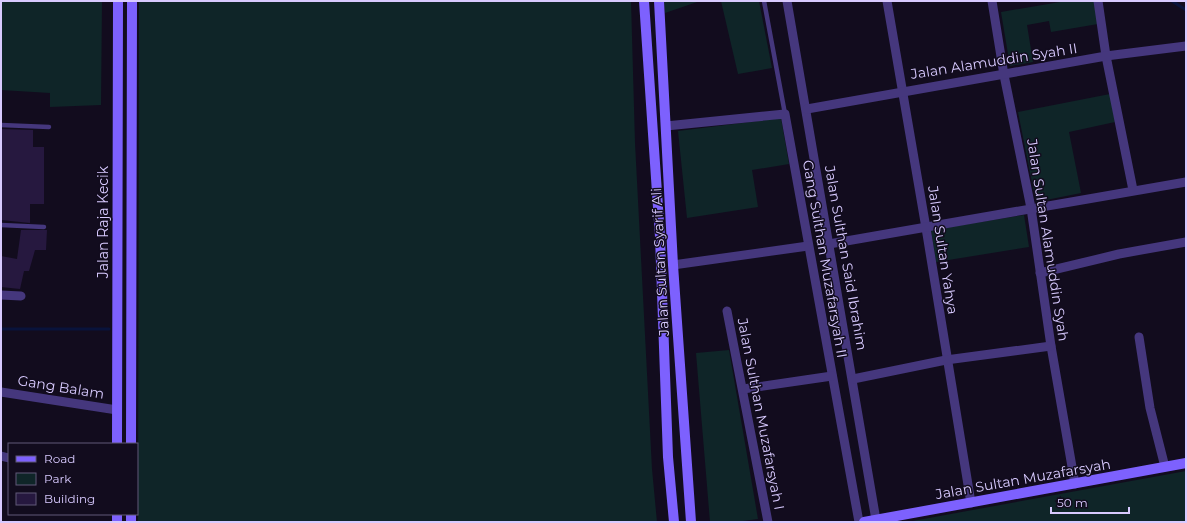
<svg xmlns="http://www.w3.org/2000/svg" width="1187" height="523" font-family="Montserrat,sans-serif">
  <rect width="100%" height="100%" fill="#120c1e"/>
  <g fill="#0f2528">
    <path d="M1 1H102L101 105 50 107V93L1 90Z"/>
    <path d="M139 1H631L635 143 652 469 657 522H138Z"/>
    <path d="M664 1H700L665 13Z"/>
    <path d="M721 1H759L772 68 738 74Z"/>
    <path d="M1066 1H1094L1098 24 1051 32 1049 21 1027 25 1033 62 1010 66 1001 12Z"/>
    <path d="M1110 94 1115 122 1069 132 1081 193 1036 202 1018 112Z"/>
    <path d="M781 118 789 164 752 170 758 207 687 218 678 131Z"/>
    <path d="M1024 215 1029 247 936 262 931 230Z"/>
    <path d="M729 350 758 519 736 522H710L696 353Z"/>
    <path d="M1186 471V522H907Z"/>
  </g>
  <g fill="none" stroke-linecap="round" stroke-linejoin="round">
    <g stroke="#09133b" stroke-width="3">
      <path d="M1172 1 1186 10"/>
      <path d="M1 329H109"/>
    </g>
  </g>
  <g fill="#26183f">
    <path d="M1 129 33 130V147H44V204H30V223L1 220Z"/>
    <path d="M21 230H47L46 250H35L29 271H24L20 289 1 287V256L17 259Z"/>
  </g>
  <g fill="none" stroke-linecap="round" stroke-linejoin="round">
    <g stroke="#45377d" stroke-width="4.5">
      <path d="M764 1 785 114"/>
      <path d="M1 125 49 127"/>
      <path d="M1 225 44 227"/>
    </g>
    <g stroke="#45377d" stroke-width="9">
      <path d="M787 1 876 520"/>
      <path d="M887 1 926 228 971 503"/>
      <path d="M992 1 1004 75 1031 208 1051 346 1075 484"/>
      <path d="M1098 1 1106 56 1133 190"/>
      <path d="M807 109 1106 56 1186 46"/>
      <path d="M666 126 785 114 859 522"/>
      <path d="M829 244 1186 182"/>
      <path d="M673 265 808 246"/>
      <path d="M1040 273 1119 254 1186 242"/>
      <path d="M1 295 21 296"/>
      <path d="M727 311 768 522"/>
      <path d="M1139 337 1150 408 1165 467"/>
      <path d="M853 379 946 360 1051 346"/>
      <path d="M743 389 832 376"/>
      <path d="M1 392 117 410"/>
      <path d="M1 456 9 458"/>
    </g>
    <g stroke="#7d61fe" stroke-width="10">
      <path d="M644 1 660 237 668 457 674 522"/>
      <path d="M659 1 673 265 691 522"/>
      <path d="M117 444 118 1"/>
      <path d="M131 444 132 1"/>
      <path d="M117 514V522"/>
      <path d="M131 522V514"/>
      <path d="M864 522 1186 463"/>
    </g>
  </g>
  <g text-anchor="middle" stroke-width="3" stroke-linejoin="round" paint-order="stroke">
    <g font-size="14" fill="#d8caff" stroke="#120c1e">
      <text transform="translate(994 61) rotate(-9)" y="5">Jalan Alamuddin Syah II</text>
      <text transform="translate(103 222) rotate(-90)" y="5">Jalan Raja Kecik</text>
      <text transform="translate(1048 240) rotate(81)" y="5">Jalan Sultan Alamuddin Syah</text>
      <text transform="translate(943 250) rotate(81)" y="5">Jalan Sultan Yahya</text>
      <text transform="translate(846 258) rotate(80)" y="5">Jalan Sulthan Said Ibrahim</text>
      <text transform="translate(825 259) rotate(80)" y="5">Gang Sulthan Muzafarsyah II</text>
      <text transform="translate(660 262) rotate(-93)" y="5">Jalan Sultan Syarif Ali</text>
      <text transform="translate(61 387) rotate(9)" y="5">Gang Balam</text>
      <text transform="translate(761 414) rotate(79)" y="5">Jalan Sulthan Muzafarsyah I</text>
      <text transform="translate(1023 479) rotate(-10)" y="5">Jalan Sultan Muzafarsyah</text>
    </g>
  </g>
  <rect width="1187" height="523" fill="none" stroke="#d8caff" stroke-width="4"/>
  <rect x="8" y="443" width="130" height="72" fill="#120c1e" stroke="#615878"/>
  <rect x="16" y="456" width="20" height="6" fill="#7d61fe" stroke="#615878"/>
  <text x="44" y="463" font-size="12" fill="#d8caff">Road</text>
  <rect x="16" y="473" width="20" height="12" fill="#0f2528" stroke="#615878"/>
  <text x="44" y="483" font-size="12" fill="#d8caff">Park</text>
  <rect x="16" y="493" width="20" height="12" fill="#26183f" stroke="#615878"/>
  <text x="44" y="503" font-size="12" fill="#d8caff">Building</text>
  <path d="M1051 507v6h78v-6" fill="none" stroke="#d8caff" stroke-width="2"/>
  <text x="1057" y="507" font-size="12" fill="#d8caff" stroke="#120c1e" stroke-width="3" paint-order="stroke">50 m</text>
</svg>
